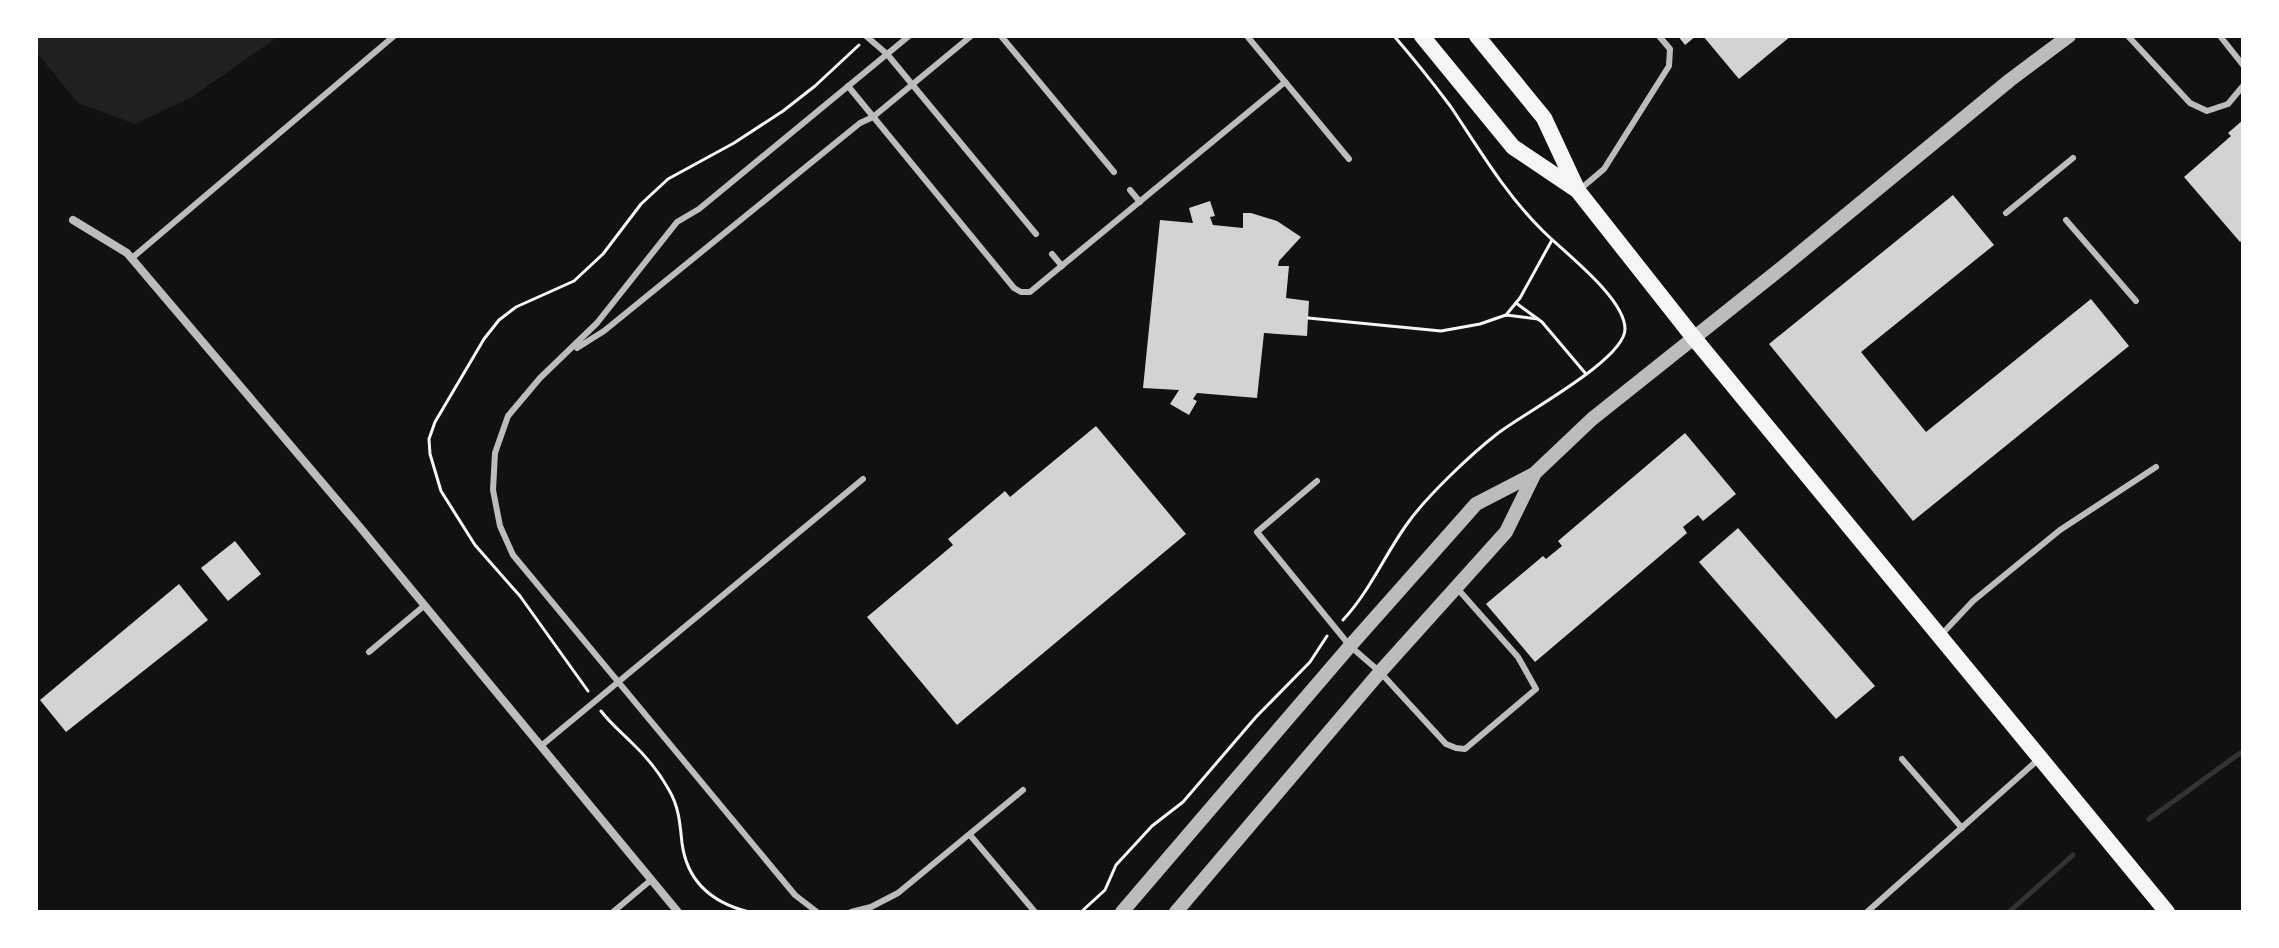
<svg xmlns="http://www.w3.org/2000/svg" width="2279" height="948" font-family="Cabin,sans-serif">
  <rect width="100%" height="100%" fill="#111"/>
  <path fill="#202020" d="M36 36H276V38L192 97 135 124 78 103 36 52Z"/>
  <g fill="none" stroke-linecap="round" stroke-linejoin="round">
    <g stroke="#333" stroke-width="5">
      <path d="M2149 819 2243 751"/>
      <path d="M2009 912 2073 855"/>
    </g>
  </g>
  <g fill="#d3d3d3">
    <path d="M1678 36H1696L1685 45Z"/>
    <path d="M1703 36H1791L1739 79Z"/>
    <path d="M2243 120V240L2240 242 2184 177 2231 136 2228 133Z"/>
    <path d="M1953 195 1994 245 1861 352 1926 432 2091 299 2129 346 1913 521 1769 344Z"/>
    <path d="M1210 201 1215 216 1210 217 1213 225 1243 228V213H1251L1277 221 1301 237 1279 261 1278 266H1289L1286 298 1309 301 1307 336 1264 333 1257 398 1197 393 1193 399 1197 401 1189 415 1170 404 1179 390 1143 388 1160 220 1193 223 1189 208Z"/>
    <path d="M1096 426 1186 534 957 725 867 617 953 545 948 539 1005 491 1010 497Z"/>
    <path d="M1685 433 1736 494 1703 521 1698 515 1683 527 1687 533 1535 662 1486 604 1543 556 1546 559 1562 546 1558 541Z"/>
    <path d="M1738 528 1875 686 1836 719 1699 562Z"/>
    <path d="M235 541 261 574 228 601 201 568Z"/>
    <path d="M179 584 208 620 66 732 40 700Z"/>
  </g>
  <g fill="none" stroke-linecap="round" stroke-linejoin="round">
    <g stroke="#f5f5f5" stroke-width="3">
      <path d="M1516 303 1542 322 1586 374"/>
      <path d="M1506 315 1520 298 1552 240"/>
      <path d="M1308 318 1441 331 1480 324 1506 315 1538 319"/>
      <path d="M1343 620C1370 591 1384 556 1407 524 1426 497 1470 455 1497 434 1522 414 1625 360 1625 329 1625 297 1562 251 1541 229 1505 193 1479 149 1451 107 1433 83 1414 59 1394 36"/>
      <path d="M588 691 520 596 475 545 441 491 430 454 429 439 435 422 484 339 499 320 516 307 574 281 603 254 641 204 668 179 734 143 783 111 815 86 859 45"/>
      <path d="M601 711C610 723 621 732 631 742 646 756 659 772 669 790 679 807 680 824 682 843 687 882 713 903 749 912"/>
      <path d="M1081 912 1105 890 1116 865 1152 826 1183 802 1256 717 1310 662 1327 636"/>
    </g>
    <g stroke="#bcbcbc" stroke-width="6">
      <path d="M866 36 887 54 1036 234"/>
      <path d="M1001 36 1114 172"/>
      <path d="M1247 36 1349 159"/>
      <path d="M2128 36 2190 103 2207 111 2228 104 2243 86"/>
      <path d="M2220 36 2243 65"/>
      <path d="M848 86 1014 288 1021 292H1030L1285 82"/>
      <path d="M1130 190 1140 202"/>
      <path d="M1578 191 1604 169 1669 66 1670 49 1659 36"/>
      <path d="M2006 213 2073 158"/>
      <path d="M2066 220 2136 301"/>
      <path d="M1052 254 1062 266"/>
      <path d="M132 258 394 36"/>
      <path d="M577 348 604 331 860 123 873 117 971 36"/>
      <path d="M1317 481 1257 532 1350 646 1380 672 1446 744 1456 748 1465 749 1536 689 1518 657 1456 587"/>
      <path d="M1942 634 1973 601 2060 530 2156 467"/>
      <path d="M369 652 425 605"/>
      <path d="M541 746 863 479"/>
      <path d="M1902 759 1962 828"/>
      <path d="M970 835 1035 912"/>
      <path d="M613 912 651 880"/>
      <path d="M817 912 795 895 513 555 500 526 493 490 495 453 508 416 540 378 597 323 677 222 699 209 909 36"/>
      <path d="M851 912 871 907 898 893 1023 790"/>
      <path d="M1867 912 2040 758"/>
    </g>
    <path stroke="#bcbcbc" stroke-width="8" d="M73 220 127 253 359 526 678 912"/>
    <g stroke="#bcbcbc" stroke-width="14">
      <path d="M1122 912 1350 646 1476 504 1534 474 1592 419 1784 266 2010 80 2069 36"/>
      <path d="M1176 912 1380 672 1506 532 1534 475"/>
    </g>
    <g stroke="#f5f5f5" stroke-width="16">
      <path d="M1422 36 1513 147 1577 190"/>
      <path d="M1477 36 1544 118 1578 191 1694 338 2167 912"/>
    </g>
  </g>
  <rect width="2279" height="948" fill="none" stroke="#ffffff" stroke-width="76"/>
</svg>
